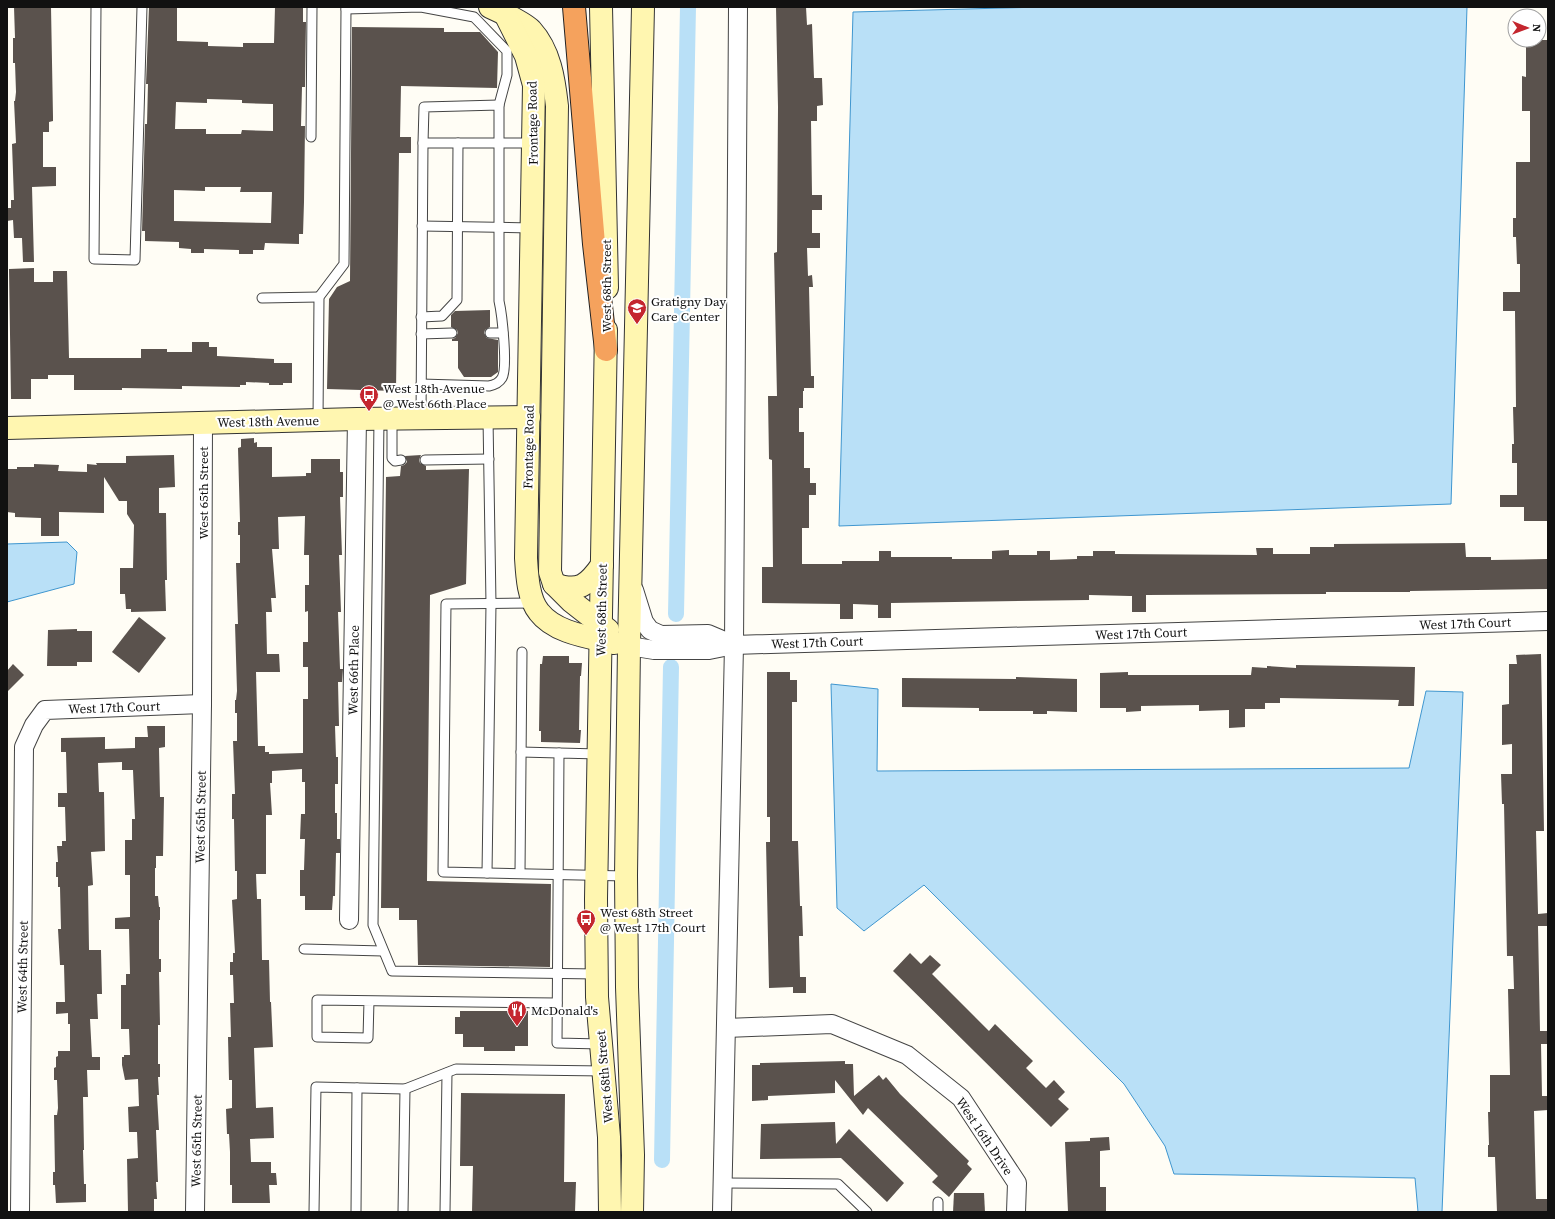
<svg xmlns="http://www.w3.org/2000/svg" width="1555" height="1219" font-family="'Source Serif 4',serif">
  <rect width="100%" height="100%" fill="#fffdf5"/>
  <g fill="#b9e0f7" stroke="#3f96cf">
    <path d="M1042 7H1467L1451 504 839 526 853 12Z"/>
    <path d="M67 542 77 552 74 584 7 602V544Z"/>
    <path d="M831 684 878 689 877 771 1409 768 1426 691 1463 692 1442 1212H1418L1415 1178 1174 1174 1165 1146 1124 1084 924 885 864 931 837 908Z"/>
  </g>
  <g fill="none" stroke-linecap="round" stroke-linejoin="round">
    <g stroke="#b9e0f7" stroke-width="16">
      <path d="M676 614 688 7"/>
      <path d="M662 1160 671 667"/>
    </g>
  </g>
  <g fill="#5a524d" fill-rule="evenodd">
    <path d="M14 7H51L53 117V121L49 122V132H43V167H56V186L32 187 34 262H23L22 238H14L13 220 7 221V208H11V200H14L12 144 16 143 14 101H15L16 92 15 63H13V38H15Z"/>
    <path d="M149 7H177V41L208 42V46L243 47V43H274L275 7H303V22H306L305 87H302L301 126H305L304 202 303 234H299V244L265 243 264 250H253V254H239V250L204 249V253H191V249L179 248V242L145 241V231H142L145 124H147L148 84H146ZM207 99 242 100V103L273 104V131L242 130 241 134H206V129H175L176 102 207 103ZM205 187H241L240 192H272L271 223 174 221V190L205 191Z"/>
    <path d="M776 7H806L807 25 812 24 814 78H822L823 105 817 106V121H811L812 195H822V210H812V233H820V248H807L808 276 812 275 813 287H809L811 376H814V388H804V391H803V408H799V432H804V468H810V483H816V495H809V528H802V564H842V561H879V551H891V557H952V559H992V551L1009 550V555H1037V551H1050V560L1077 559V556H1093V551H1115V554L1257 555 1256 548H1273V554H1310V547H1334V544L1465 543 1466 557H1491V560L1548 559V589L1410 591V592H1326V594L1146 595V612H1132V596H1130L1089 595V600L891 603V618H878V605L853 604V619H840V604L762 603V567H773L772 460 769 459 768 396H777L774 253 777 252 778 107Z"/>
    <path d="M352 27 444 28V32H480L498 52 497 88 401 86 400 137H411V153H399L396 391 327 389 329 299 337 287 350 281Z"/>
    <path d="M1526 40H1548V521H1524V507H1500V495H1517V463H1512V444H1514L1513 407H1516L1515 311H1503V292H1520V264H1517L1516 237H1513V218H1516V162H1530V111H1522V76L1526 77Z"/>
    <path d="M34 268V282H53V271H67L69 358H141V349H167V352H192V342H209V347H217V356L274 359V363H292V383H283V385H269V383L246 382V385H240V387L182 386V389L122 388V390H74V375H48V379H31V399H11L9 269Z"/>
    <path d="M490 310V327L485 330 484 333 487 338 498 340V372L491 377H464L458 368V341H452V339L455 338 458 333 457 330 451 327V315L455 311Z"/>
    <path d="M254 438V443L257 442V447H272V477L306 476V473H311V459H340V472H343V497H340L342 555H339L341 612H338L340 669H343L342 682H338L339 726H335L336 757H338V784H335V813H337V839H340V853H336L335 896H333L332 910H305V896H300V870H304L305 839H300L301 814H305V782H302V769L272 771V783H270L272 815H266V874H256L257 899H261L262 960H269L270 1002H271L273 1047 254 1048 256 1108 273 1107 274 1138 250 1139 251 1162H271V1173H276L277 1185H269L270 1203H232V1185H230V1152L229 1134H227L226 1109 232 1108V1080H229L228 1037H231L230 1003H234L233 975H230V962H233V953H235L232 900 237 899V871H235L234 819H232V794H235L233 741H237V713H235V700H236L237 691 235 624H238L236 563H240V535H238V522H240L238 448 241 447V439ZM305 516 304 555H309V585H305V612L308 611V642H303V667H308V699H303V753L269 754V752H265V746H258L256 672H280L279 654H267L266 612H272L271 598H276L272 549H279L278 517Z"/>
    <path d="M174 455 175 487 159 488V513H166L167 580H165L166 611 131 612V609H126L125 594H120V568H133L134 525 127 514V501H119L104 477V513L59 512V536H41V518L15 517V513L7 512 8 469H17V467H34V464L59 465 58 471 87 472V464L97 465 96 463H126V456Z"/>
    <path d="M421 455 419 460 420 463 426 466V470L469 469 466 584 430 595 427 881 551 884 550 967 418 965 417 920H399V908H381L386 477 400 476 401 466 404 465 407 462 405 456Z"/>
    <path d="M139 617 166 638 139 673 112 652Z"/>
    <path d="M77 629V631H92V662H77V666H47L48 630Z"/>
    <path d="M1541 654 1544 831H1536L1538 914 1548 913V926H1538L1540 1031H1548V1044H1541L1542 1096H1548V1110L1534 1111 1536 1199H1548V1212H1497L1495 1157H1488V1145H1489L1488 1112H1490V1075H1510L1508 989H1514L1513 956H1507L1504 804H1502L1501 774H1512V744L1502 745V705L1509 704V664H1517L1516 655Z"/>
    <path d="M543 656H569V663H582L581 676H580L579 730H581L580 743 541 742V731H539L540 664H542Z"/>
    <path d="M13 664 24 675 7 692V671Z"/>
    <path d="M1296 665 1415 667 1414 706H1398L1399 700 1280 698V703H1265V709H1245V727L1229 728V710L1199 711V705L1141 706V711L1126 712V708H1100V673L1128 672V675H1251L1252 667 1267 668V666L1296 668Z"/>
    <path d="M767 672H790V680H797V702H792V841H798L800 906H802L803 936H799L800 977H806V993H793V987L769 988 766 842H770V817H767Z"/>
    <path d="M1016 677 1077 679V712L1047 711V714H1033V711H979V708L902 707V678L1016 679Z"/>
    <path d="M147 726H165V747L159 748 160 797H164L163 856H156V868H155V896H158L159 907H160V920H159V959H161V972H159L160 1025H158V1064H160V1077H158L159 1095H157L159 1130H156L158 1182H156L157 1199H154V1212H128L127 1159 138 1158 137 1132H129L128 1107 139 1106 138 1079 125 1080 122 1065V1057H124V1055H130L129 1029H121V985H126V974H130L129 929H115V918L130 917V875H125V840H132V819H135L133 770H122V762L98 763 99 792H104L105 851 91 852 93 885 88 886 89 950H101L102 994H97L98 1019H90L92 1057H100V1070H87L88 1097H83L84 1150H83L84 1184H86V1202L56 1203 55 1185H53V1172H55L54 1115H57L58 1108 57 1080H54V1068L56 1067V1057L58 1056V1051H70V1024H68V1013L56 1014V1002H65L64 965H60L58 929H61L60 887H58V877H56V862H58L57 846H62V841H66L65 807H58V793H67L66 752H61V738L105 737V749L135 748V737H148Z"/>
    <path d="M910 953 921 964 930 955 941 965 932 974 989 1031 995 1024 1033 1061 1026 1068 1046 1088 1054 1080 1065 1092 1058 1099 1069 1109 1051 1127 893 971Z"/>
    <path d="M460 1011H528V1046H515V1051H484V1047H463V1034H455V1017H460Z"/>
    <path d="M845 1061V1064H853L854 1096 879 1075 883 1080 886 1077 900 1094 969 1161 967 1164 972 1169 949 1197 932 1182 938 1176 868 1108 863 1115 835 1080V1093L768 1096V1100L752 1101V1065H760V1063Z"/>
    <path d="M461 1093 565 1094 564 1182H576L575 1212H472L473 1166H460Z"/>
    <path d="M835 1122 836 1144 849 1129 904 1183 887 1202 841 1158 760 1159 761 1124Z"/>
    <path d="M1109 1137 1110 1150 1100 1151V1187H1106V1212H1068L1065 1142 1090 1141V1138Z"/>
    <path d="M954 1193H984L985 1212H953Z"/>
  </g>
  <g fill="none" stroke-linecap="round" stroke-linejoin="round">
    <defs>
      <g id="lane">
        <path d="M96 7 94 259 135 260 142 7"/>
        <path d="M346 7V9L421 7 474 17 507 51V75L499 105"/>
        <path d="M311 137 312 7"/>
        <path d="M422 226 531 228"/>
        <path d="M262 298 319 297"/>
        <path d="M421 317 442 316 457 300 458 143"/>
        <path d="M490 333H503"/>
        <path d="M421 334 452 333"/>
        <path d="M421 384 489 386C494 385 499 383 502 378 508 368 502 314 499 301V105L424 107 423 143"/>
        <path d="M421 418 423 143H534"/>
        <path d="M379 419 373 925 392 971 597 974"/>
        <path d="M392 419V458L395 461 401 460"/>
        <path d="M318 420 319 297 344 264 346 9"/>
        <path d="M425 460 489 459"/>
        <path d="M533 603 446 604 443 872 626 876"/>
        <path d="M521 752 559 753"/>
        <path d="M599 754 559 753 557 1043 601 1044"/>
        <path d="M487 873 491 604 488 418"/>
        <path d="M520 873 522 652"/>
        <path d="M304 949 383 951"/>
        <path d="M369 1001 368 1038 317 1037V1000L557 1003"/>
        <path d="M723 1183 838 1184 867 1212"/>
        <path d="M938 1202V1212"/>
        <path d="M314 1212 316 1087 405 1089 456 1069 604 1071"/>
        <path d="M356 1212 357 1088"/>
        <path d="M403 1212 405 1089"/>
        <path d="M445 1212 447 1073"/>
      </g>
      <g id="street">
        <path d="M634 590 644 622 650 630 661 635 708 634 734 645"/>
        <path d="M629 646 654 650H709L734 645 1548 621"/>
        <path d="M349 920 357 419"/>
        <path d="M726 1028 832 1024 907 1055 961 1098 1017 1183 1016 1212"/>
        <path d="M20 1212 24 747 34 725 45 710 202 704"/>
        <path d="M195 1212 202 704 203 423"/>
        <path d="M722 1212 734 645 738 7"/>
      </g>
      <g id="secondary">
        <path d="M490 7C501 12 524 23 531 30 550 51 554 79 557 106L550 572 554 584 571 601 608 630"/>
        <path d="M601 7 607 288"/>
        <path d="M505 14 526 56 534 85 526 558C527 574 528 599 539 612 555 633 589 637 614 643"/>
        <path d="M606 330 596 899 597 997 609 1137 610 1212"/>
        <path d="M7 428 357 419 529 417"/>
        <path d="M554 584C579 593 588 585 602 565"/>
        <path d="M632 1212 633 1155 627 987 626 876 629 646 643 7"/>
      </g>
      <path id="highway" d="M574 7 594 244 606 350"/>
    </defs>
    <use href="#lane" stroke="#444" stroke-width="11"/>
    <use href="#street" stroke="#444" stroke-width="20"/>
    <use href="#secondary" stroke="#333" stroke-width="24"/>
    <use href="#highway" stroke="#222" stroke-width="24"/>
    <use href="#lane" stroke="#fff" stroke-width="9"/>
    <use href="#street" stroke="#fff" stroke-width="18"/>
    <use href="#secondary" stroke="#fff6b0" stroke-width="22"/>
    <use href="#highway" stroke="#f5a25d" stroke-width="22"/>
  </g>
  <defs>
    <symbol id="school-pin" viewBox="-11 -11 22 30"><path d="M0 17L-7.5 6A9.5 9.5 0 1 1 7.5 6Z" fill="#c4262e" stroke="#fff"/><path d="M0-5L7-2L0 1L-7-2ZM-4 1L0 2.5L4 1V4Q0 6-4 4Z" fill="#fff"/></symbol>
    <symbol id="bus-pin" viewBox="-11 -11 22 30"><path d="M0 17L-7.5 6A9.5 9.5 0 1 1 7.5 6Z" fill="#c4262e" stroke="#fff"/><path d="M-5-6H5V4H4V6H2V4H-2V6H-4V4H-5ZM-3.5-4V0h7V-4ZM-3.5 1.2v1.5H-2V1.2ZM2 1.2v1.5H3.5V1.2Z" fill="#fff"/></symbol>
    <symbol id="restaurant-pin" viewBox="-11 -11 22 30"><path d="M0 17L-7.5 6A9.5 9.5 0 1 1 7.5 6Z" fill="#c4262e" stroke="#fff"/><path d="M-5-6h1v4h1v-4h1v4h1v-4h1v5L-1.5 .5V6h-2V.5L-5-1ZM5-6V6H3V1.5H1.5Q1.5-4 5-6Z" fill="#fff"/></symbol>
  </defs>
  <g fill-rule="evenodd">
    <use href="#school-pin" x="626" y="297" width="22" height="30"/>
    <use href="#bus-pin" x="358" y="384" width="22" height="30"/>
    <use href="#bus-pin" x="575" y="908" width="22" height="30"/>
    <use href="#restaurant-pin" x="506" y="999" width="22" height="30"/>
  </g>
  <g text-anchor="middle" stroke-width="4" stroke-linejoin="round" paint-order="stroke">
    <g font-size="13" fill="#111" stroke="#fff">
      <text transform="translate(532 123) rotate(-91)" y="5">Frontage Road</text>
      <text transform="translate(606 286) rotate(-90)" y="5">West 68th Street</text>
      <text transform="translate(268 421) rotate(-1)" y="5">West 18th Avenue</text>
      <text transform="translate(528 447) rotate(-89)" y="5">Frontage Road</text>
      <text transform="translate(203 493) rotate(-90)" y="5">West 65th Street</text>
      <text transform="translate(601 610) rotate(-89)" y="5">West 68th Street</text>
      <text transform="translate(1465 623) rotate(-2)" y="5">West 17th Court</text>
      <text transform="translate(1141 633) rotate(-2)" y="5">West 17th Court</text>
      <text transform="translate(817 642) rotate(-2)" y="5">West 17th Court</text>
      <text transform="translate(353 670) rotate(-89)" y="5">West 66th Place</text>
      <text transform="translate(114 707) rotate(-2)" y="5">West 17th Court</text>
      <text transform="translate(200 817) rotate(-89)" y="5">West 65th Street</text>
      <text transform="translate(22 967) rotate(-89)" y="5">West 64th Street</text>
      <text transform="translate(604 1077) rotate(-95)" y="5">West 68th Street</text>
      <text transform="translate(985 1136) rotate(56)" y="5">West 16th Drive</text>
      <text transform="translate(196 1141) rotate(-89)" y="5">West 65th Street</text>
    </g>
    <g font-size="13" fill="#111" stroke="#fff" text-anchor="start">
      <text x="651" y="306">Gratigny Day<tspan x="651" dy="15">Care Center</tspan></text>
      <text x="383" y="393">West 18th Avenue<tspan x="383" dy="15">@ West 66th Place</tspan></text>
      <text x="600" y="917">West 68th Street<tspan x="600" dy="15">@ West 17th Court</tspan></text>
      <text x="531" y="1015">McDonald's</text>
    </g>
  </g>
  <rect width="1555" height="1219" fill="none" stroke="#111111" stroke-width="16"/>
  <g transform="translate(1527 28) rotate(91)"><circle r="19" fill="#ffffff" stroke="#a0a0a0"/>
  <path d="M0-3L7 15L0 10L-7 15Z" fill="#c4262e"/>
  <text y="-6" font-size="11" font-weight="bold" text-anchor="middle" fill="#111111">N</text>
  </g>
</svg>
